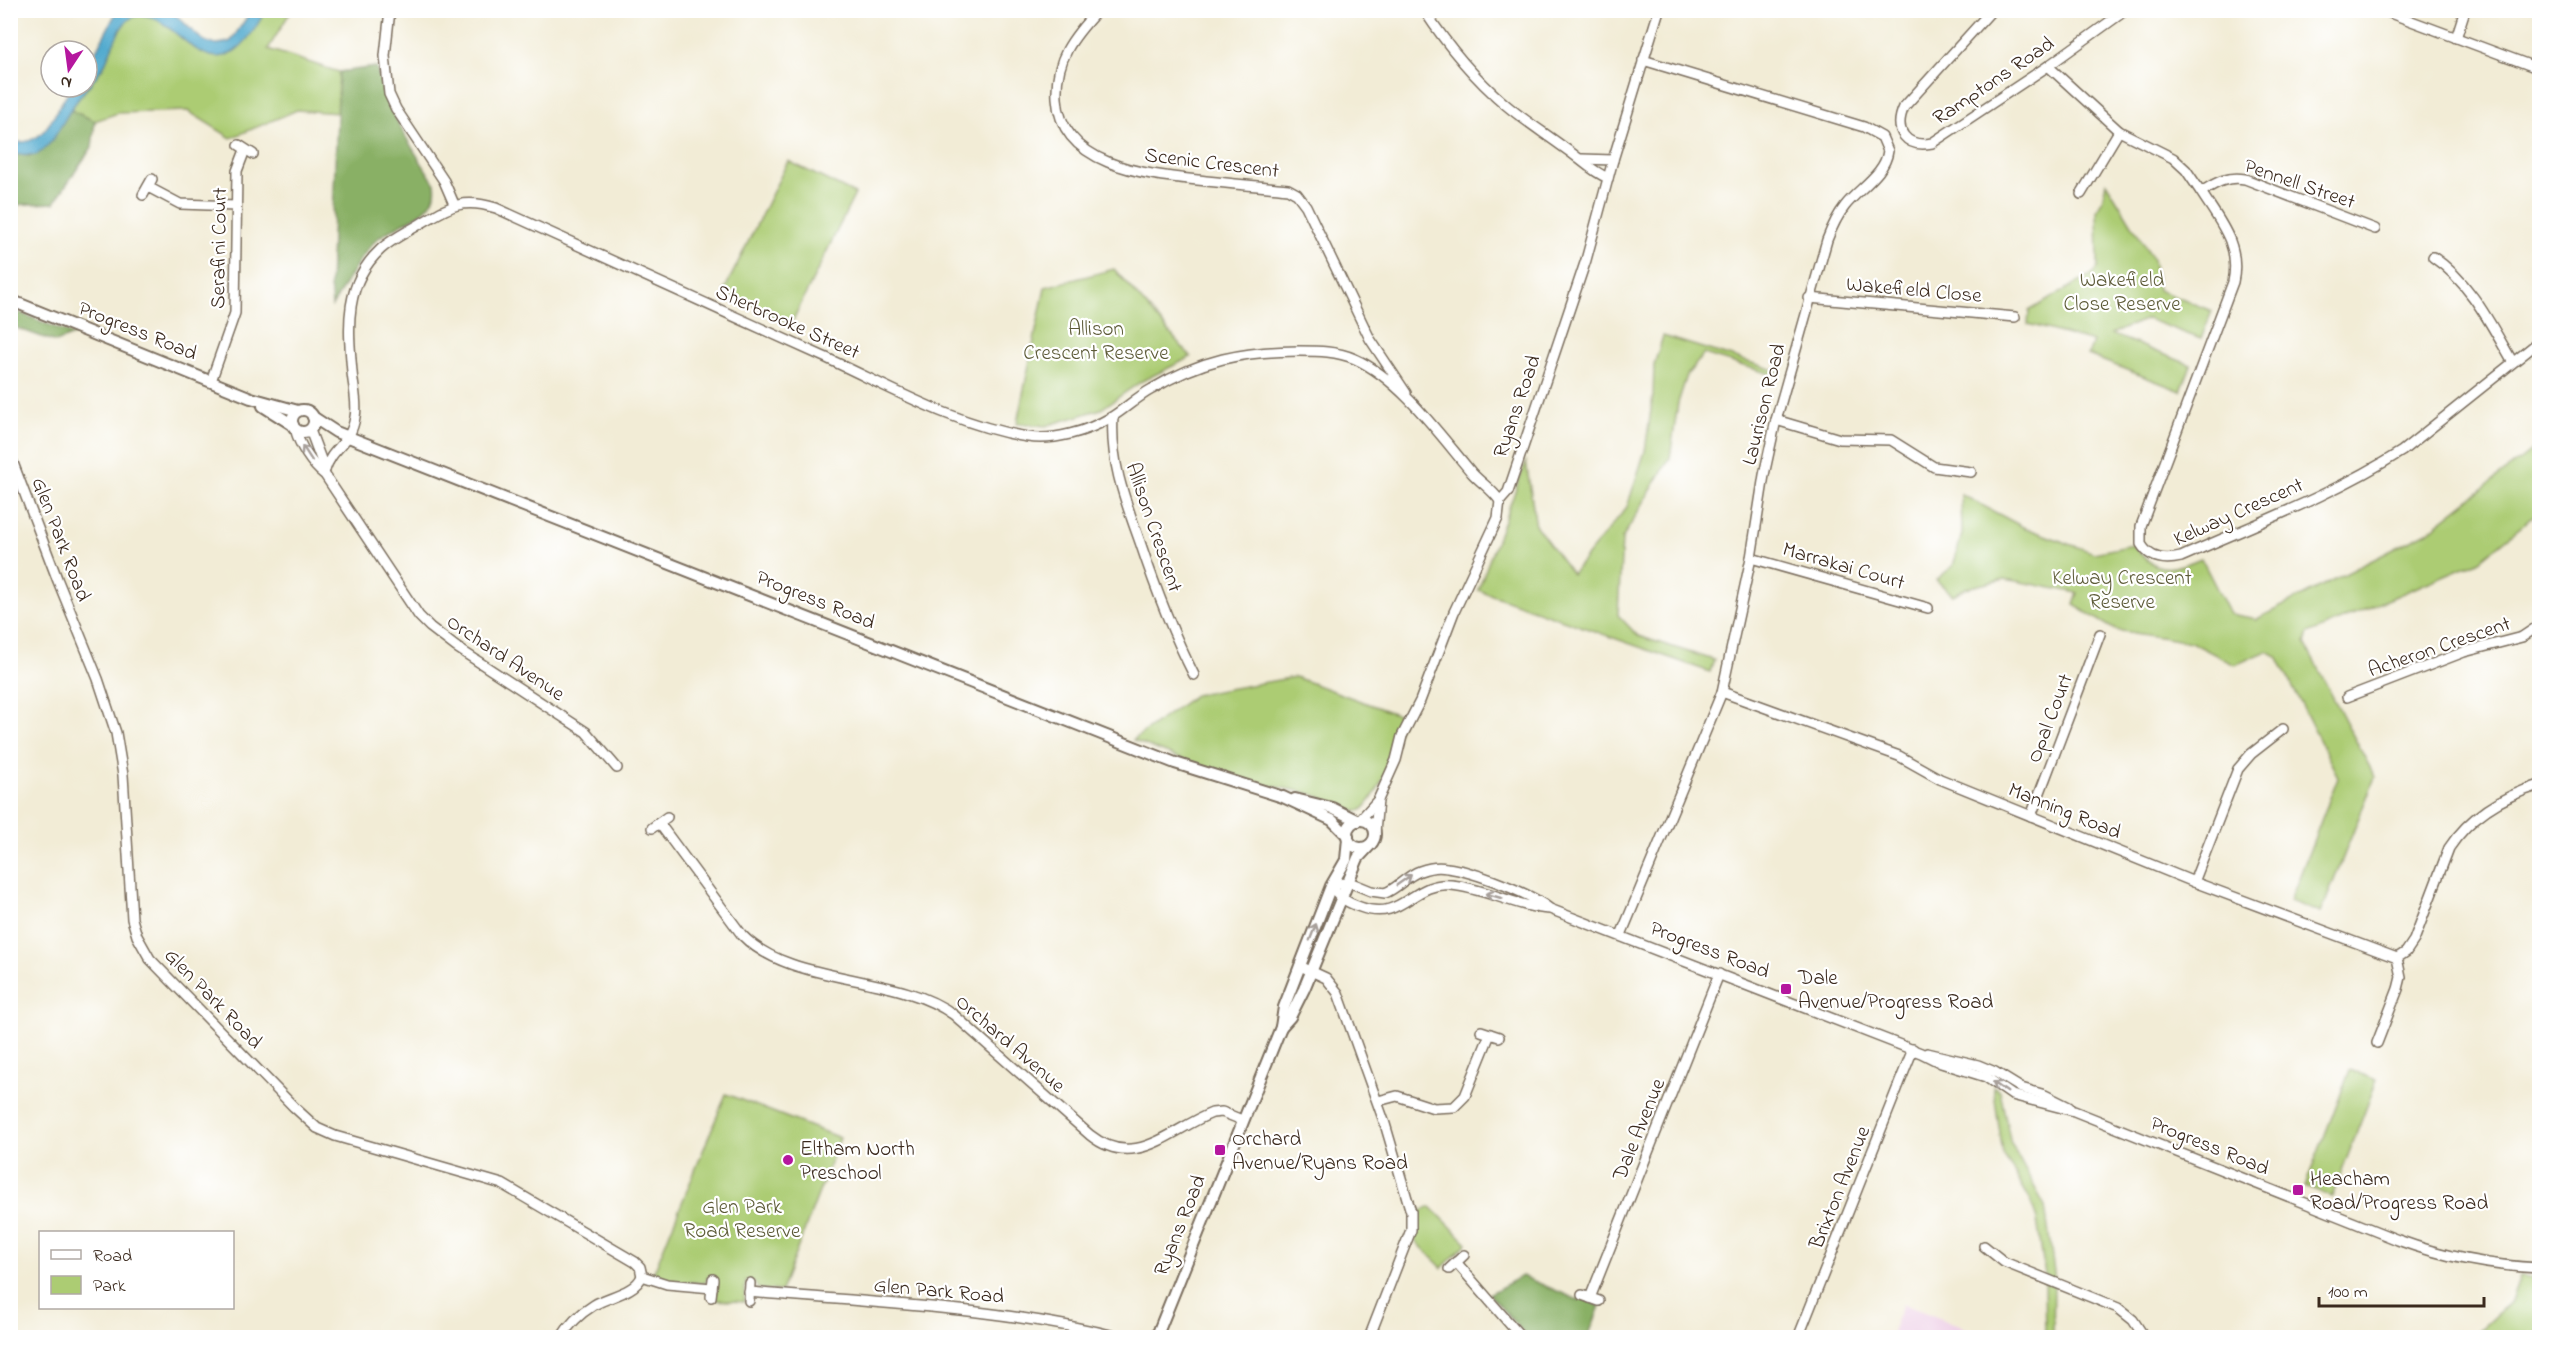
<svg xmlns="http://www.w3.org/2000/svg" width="2550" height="1348" font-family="'Indie Flower',sans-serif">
  <rect width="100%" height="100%" fill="#fff"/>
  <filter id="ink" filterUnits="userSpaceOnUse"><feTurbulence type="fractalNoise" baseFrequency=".0167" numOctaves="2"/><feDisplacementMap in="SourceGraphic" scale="12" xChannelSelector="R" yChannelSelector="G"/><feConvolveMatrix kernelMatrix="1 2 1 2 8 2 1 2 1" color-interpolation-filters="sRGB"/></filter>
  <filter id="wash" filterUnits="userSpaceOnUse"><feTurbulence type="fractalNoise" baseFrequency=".008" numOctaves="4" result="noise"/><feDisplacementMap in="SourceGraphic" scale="24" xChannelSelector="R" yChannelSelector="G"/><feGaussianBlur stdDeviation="1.35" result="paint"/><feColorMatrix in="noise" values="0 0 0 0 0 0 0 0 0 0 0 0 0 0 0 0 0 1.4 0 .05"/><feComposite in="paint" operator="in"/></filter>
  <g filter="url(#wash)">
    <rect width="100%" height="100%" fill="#f2ecd6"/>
    <path fill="#eed0e7" d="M1903 1304 1988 1337H1890Z"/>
    <g fill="#accc73" stroke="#747b48" stroke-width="1.5">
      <path d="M123 11H156L195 39 225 49 259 11H291L268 49 339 72 338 113 297 110 231 138 188 111 118 113 95 121 70 110 87 87Z"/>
      <path d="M788 161 855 194 791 324 724 291Z"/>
      <path d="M2106 182 2153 259 2158 290 2212 311 2201 339 2147 319 2111 334 2191 365 2181 391 2088 355 2093 342 2028 324 2029 311 2091 275 2098 267 2097 210 2102 201Z"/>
      <path d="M1114 269 1191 357 1142 381 1101 409 1046 426 1017 423 1045 287Z"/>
      <path d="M1663 336 1778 371 1777 376 1704 354 1687 375 1678 403 1670 458 1622 539 1618 615 1638 636 1714 660 1710 672 1478 590 1526 462 1536 526 1572 574 1627 507 1645 451 1653 396 1654 365Z"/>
      <path d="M2539 445V512L2480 560 2308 634 2305 644 2375 777 2321 913 2290 901 2338 777 2277 656 2267 651 2235 665 2191 642 2115 630 2074 605 2078 593 2005 579 1966 588 1953 595 1936 580 1953 566 1962 534 1961 494 2023 527 2094 553 2133 545C2154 574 2172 571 2201 558L2230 614 2257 619 2427 532Z"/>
      <path d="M1295 677 1404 717C1397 730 1396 741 1392 755 1389 769 1373 801 1362 810 1347 816 1330 800 1315 795 1293 788 1269 787 1247 781 1208 770 1170 755 1133 740L1195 695Z"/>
      <path d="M2350 1070 2377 1080 2332 1197 2305 1186Z"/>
      <path d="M1993 1086 2000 1091 2011 1144 2045 1206 2055 1279 2045 1275 2037 1220 2031 1201 2003 1154Z"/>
      <path d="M726 1094 840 1138 781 1291 758 1289 754 1282 746 1281 744 1302 716 1300 717 1278 708 1277 705 1283 669 1281 653 1274Z"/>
      <path d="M1431 1207 1467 1243 1442 1268 1413 1238 1416 1226V1213Z"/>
      <path d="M2520 1276 2539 1278V1337H2472L2511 1301Z"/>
      <path d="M2044 1282 2054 1286 2053 1337H2045Z"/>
    </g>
    <g fill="#89b065" stroke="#626d42" stroke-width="1.5">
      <path d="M376 67C389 114 409 143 435 184 441 215 394 223 376 240 358 258 346 284 332 306L330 285 339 72Z"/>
      <path d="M70 110 95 121 92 147 54 203 11 205 10 154 29 156 48 145Z"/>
      <path d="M11 309 13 310 74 335 56 342 11 326Z"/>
      <path d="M1522 1276 1578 1300 1580 1297 1600 1306 1588 1337H1527L1489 1294Z"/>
    </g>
    <path fill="#4fa9cd" stroke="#456a76" stroke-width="1.5" d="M117 11C132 10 151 7 165 10 189 16 197 55 231 41L251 11H265C210 119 176 0 133 17 118 24 112 50 105 64 95 80 82 93 72 108 61 124 54 145 36 155L11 154V142C48 147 53 111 72 87H87V68Z"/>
  </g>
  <g filter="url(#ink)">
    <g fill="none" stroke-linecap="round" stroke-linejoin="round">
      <defs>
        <g id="minor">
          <path d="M390 10 385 56 389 94 396 109 444 181 454 204"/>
          <path d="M1098 10C1073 37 1055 59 1057 98 1061 169 1152 175 1206 181 1233 184 1260 186 1288 189L1297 194 1306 206 1370 339 1406 393"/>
          <path d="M1424 10C1447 45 1474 78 1506 105 1525 121 1546 134 1566 149 1581 159 1591 171 1608 178"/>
          <path d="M1992 10 1904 107C1893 131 1906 148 1932 143L2048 66 2126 10"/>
          <path d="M2382 10 2540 69"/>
          <path d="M2456 38 2465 10"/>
          <path d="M2048 66 2119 131 2173 158 2186 170 2201 192C2216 183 2226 176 2245 179L2375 229"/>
          <path d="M239 145 253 154"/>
          <path d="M1582 159 1613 160"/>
          <path d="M148 187 180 204 236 206"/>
          <path d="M2201 192C2220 222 2241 245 2233 282L2141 526V544C2150 559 2164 561 2181 557 2255 524 2333 495 2402 451L2540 341"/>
          <path d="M2081 194 2119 131"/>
          <path d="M143 195 152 179"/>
          <path d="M2433 257C2470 282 2490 323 2512 361"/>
          <path d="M1809 298 2015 317"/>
          <path d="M211 381 235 313 237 171 245 150"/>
          <path d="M1113 417C1110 462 1125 500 1140 542 1155 587 1172 632 1194 675"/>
          <path d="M1776 420 1840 439 1891 440 1934 467 1971 472"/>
          <path d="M295 428C299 445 311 464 325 475L419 616 430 627 456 647 586 732 617 768"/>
          <path d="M310 430 325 470"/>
          <path d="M10 455 58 581 98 679 116 733 123 775 132 919 137 936 150 959 294 1107 317 1128 335 1136 502 1184 635 1262 640 1267 642 1276"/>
          <path d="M325 470C333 445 351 445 355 417 358 403 353 386 352 372 348 326 344 283 381 249 392 239 407 232 420 224 449 207 461 197 496 208 604 257 713 307 822 356 890 387 954 425 1028 437 1054 441 1088 431 1110 418 1125 409 1137 397 1152 389 1200 360 1243 351 1299 351 1318 351 1337 351 1355 359 1400 379 1440 435 1472 473 1481 483 1492 489 1500 501"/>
          <path d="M1751 558 1928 608"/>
          <path d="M1722 692 1899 756 1940 779 2194 882 2397 958"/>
          <path d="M2347 697 2464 652 2522 637 2540 625"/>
          <path d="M2031 816 2100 634"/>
          <path d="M1359 821 1378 800"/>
          <path d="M659 823 742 935C791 986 897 972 954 1015L1090 1135C1135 1171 1169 1130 1212 1113L1222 1112 1242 1120"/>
          <path d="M652 828 667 817"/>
          <path d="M1375 832 1378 800 1396 760 1402 736 1420 701 1454 612 1498 518 1500 501 1508 492 1586 260 1613 160 1659 10"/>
          <path d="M2194 882 2238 769 2251 754 2283 729"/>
          <path d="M1550 909C1516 907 1485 888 1451 885 1412 881 1403 923 1360 907 1346 902 1340 898 1331 886L1349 882 1371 891 1385 893C1398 888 1406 876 1420 871 1428 868 1438 866 1447 868 1473 871 1530 893 1550 909L1921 1053 1941 1063 1986 1077 2012 1095 2074 1111 2398 1240C2444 1257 2491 1266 2540 1268"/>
          <path d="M1621 935 1722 692 1751 558 1764 475 1776 420 1827 240C1832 227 1837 216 1845 206 1859 188 1885 174 1888 151L1882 137 1864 127 1643 60"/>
          <path d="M1300 966 1326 978 1338 993 1385 1124 1411 1212V1230L1369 1338"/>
          <path d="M1481 1031 1499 1037"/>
          <path d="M2377 1043 2398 989 2401 977 2397 958 2406 952 2414 940 2449 848C2470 816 2503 796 2540 785"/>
          <path d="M1927 1053 1978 1065 1995 1072 2021 1088 2045 1095 2069 1107"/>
          <path d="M1378 1101 1397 1096 1434 1108 1454 1107 1465 1096 1490 1034"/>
          <path d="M1984 1246 2004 1262 2118 1308 2133 1320 2145 1338"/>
          <path d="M1456 1262 1522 1338"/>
          <path d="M1449 1269 1464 1255"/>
          <path d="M642 1276 667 1284 712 1288"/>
          <path d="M749 1292C874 1303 1000 1307 1123 1338"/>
          <path d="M1582 1295 1599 1301"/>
          <path d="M711 1297 713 1279"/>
          <path d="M1590 1298 1719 974"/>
          <path d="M749 1301 750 1283"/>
          <path d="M561 1338C569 1324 581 1313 594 1305 609 1296 635 1293 642 1276"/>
          <path d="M1798 1338 1913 1049"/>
        </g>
        <g id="tertiary">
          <path d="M10 300 251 398 298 411"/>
          <path d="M263 406 293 425"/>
          <circle cx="303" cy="421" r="11"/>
          <path d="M313 417 336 432 1175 763 1283 797 1332 820 1348 836"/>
          <path d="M1295 799 1332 808 1358 821"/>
          <circle cx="1361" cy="834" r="14"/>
          <path d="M1281 1027 1290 1017 1304 989 1358 858 1371 844"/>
          <path d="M1156 1338 1281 1027 1284 1007 1331 886 1346 860 1348 838"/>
        </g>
      </defs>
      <use href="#minor" stroke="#7b6e5e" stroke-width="12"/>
      <use href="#tertiary" stroke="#7b6e5e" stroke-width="14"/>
      <use href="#minor" stroke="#fff" stroke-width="9"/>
      <use href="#tertiary" stroke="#fff" stroke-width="10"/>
    </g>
    <defs><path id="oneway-shaft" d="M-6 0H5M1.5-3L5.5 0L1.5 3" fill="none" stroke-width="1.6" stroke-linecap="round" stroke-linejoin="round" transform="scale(1.5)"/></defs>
    <g stroke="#a79f9a">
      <use href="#oneway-shaft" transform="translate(307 453) rotate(-123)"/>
      <use href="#oneway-shaft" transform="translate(1404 880) rotate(-35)"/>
      <use href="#oneway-shaft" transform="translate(1494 896) rotate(-164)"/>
      <use href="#oneway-shaft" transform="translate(1313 932) rotate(-69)"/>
      <use href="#oneway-shaft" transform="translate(2000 1087) rotate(-145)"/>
    </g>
  </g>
  <g fill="#b5179e" stroke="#fff" stroke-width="2">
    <rect x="1780" y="983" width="12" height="12" rx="3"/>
    <rect x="1214" y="1144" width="12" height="12" rx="3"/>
    <circle cx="788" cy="1160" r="6"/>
    <rect x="2292" y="1184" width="12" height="12" rx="3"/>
  </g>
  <g text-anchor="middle" stroke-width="4.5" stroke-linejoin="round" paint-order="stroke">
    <g font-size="21" fill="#3b2a1e" stroke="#fff">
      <text transform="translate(1993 80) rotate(-34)" y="7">Ramptons Road</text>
      <text transform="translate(1212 162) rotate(7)" y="7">Scenic Crescent</text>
      <text transform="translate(2300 183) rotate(19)" y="7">Pennell Street</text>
      <text transform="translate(218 248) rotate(-89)" y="7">Serafini Court</text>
      <text transform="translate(1914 289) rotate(5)" y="7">Wakefield Close</text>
      <text transform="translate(788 321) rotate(24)" y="7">Sherbrooke Street</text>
      <text transform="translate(138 330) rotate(22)" y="7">Progress Road</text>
      <text transform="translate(1763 404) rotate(-76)" y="7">Laurison Road</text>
      <text transform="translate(1516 406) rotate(-71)" y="7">Ryans Road</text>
      <text transform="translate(2238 511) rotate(-24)" y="7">Kelway Crescent</text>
      <text transform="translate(1155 527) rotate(71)" y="7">Allison Crescent</text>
      <text transform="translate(62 539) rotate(69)" y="7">Glen Park Road</text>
      <text transform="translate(1844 565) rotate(16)" y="7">Marrakai Court</text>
      <text transform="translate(816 599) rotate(22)" y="7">Progress Road</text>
      <text transform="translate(2439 646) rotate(-19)" y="7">Acheron Crescent</text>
      <text transform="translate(506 657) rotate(34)" y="7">Orchard Avenue</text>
      <text transform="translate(2049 718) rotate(-69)" y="7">Opal Court</text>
      <text transform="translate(2065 810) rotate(22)" y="7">Manning Road</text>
      <text transform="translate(1710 949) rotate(21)" y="7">Progress Road</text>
      <text transform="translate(214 998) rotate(46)" y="7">Glen Park Road</text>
      <text transform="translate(1011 1043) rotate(41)" y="7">Orchard Avenue</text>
      <text transform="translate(1638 1129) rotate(-68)" y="7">Dale Avenue</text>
      <text transform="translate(2210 1145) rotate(22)" y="7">Progress Road</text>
      <text transform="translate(1839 1187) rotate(-68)" y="7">Brixton Avenue</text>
      <text transform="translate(1179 1225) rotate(-68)" y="7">Ryans Road</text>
      <text transform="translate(939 1290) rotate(5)" y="7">Glen Park Road</text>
    </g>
    <g font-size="21" fill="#5d5b38" stroke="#fff">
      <text x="2122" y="286">Wakefield<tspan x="2122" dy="24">Close Reserve</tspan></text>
      <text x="1096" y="335">Allison<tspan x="1096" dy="24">Crescent Reserve</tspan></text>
      <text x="2122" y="584">Kelway Crescent<tspan x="2122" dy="24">Reserve</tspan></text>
      <text x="742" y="1213">Glen Park<tspan x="742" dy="24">Road Reserve</tspan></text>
    </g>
    <g font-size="21" fill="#3b2a1e" stroke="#fff" text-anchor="start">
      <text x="1798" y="984">Dale<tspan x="1798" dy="24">Avenue/Progress Road</tspan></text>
      <text x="1232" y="1145">Orchard<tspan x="1232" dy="24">Avenue/Ryans Road</tspan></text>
      <text x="800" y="1155">Eltham North<tspan x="800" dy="24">Preschool</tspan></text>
      <text x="2310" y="1185">Heacham<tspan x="2310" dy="24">Road/Progress Road</tspan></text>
    </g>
  </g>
  <rect width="2550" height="1348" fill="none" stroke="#fff" stroke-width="36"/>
  <rect x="39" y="1231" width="195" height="78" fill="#ffffff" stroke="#b1aaa5" stroke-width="1.5"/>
  <rect x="51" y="1250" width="30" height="9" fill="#ffffff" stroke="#b1aaa5" stroke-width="1.5"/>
  <text x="93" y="1261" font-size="18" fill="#3b2a1e">Road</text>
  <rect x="51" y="1276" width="30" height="18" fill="#accc73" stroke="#b1aaa5" stroke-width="1.5"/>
  <text x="93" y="1291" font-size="18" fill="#3b2a1e">Park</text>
  <g transform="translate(69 69) rotate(193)"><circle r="28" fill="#ffffff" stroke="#b1aaa5" stroke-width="1.5"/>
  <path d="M0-4.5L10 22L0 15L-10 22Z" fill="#b5179e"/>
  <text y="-9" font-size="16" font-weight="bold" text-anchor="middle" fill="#3b2a1e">N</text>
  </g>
  <path d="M2319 1297v9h165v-9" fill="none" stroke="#3b2a1e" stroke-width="3"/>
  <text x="2328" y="1297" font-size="18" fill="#3b2a1e" stroke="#ffffff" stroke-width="4.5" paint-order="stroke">100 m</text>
</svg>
